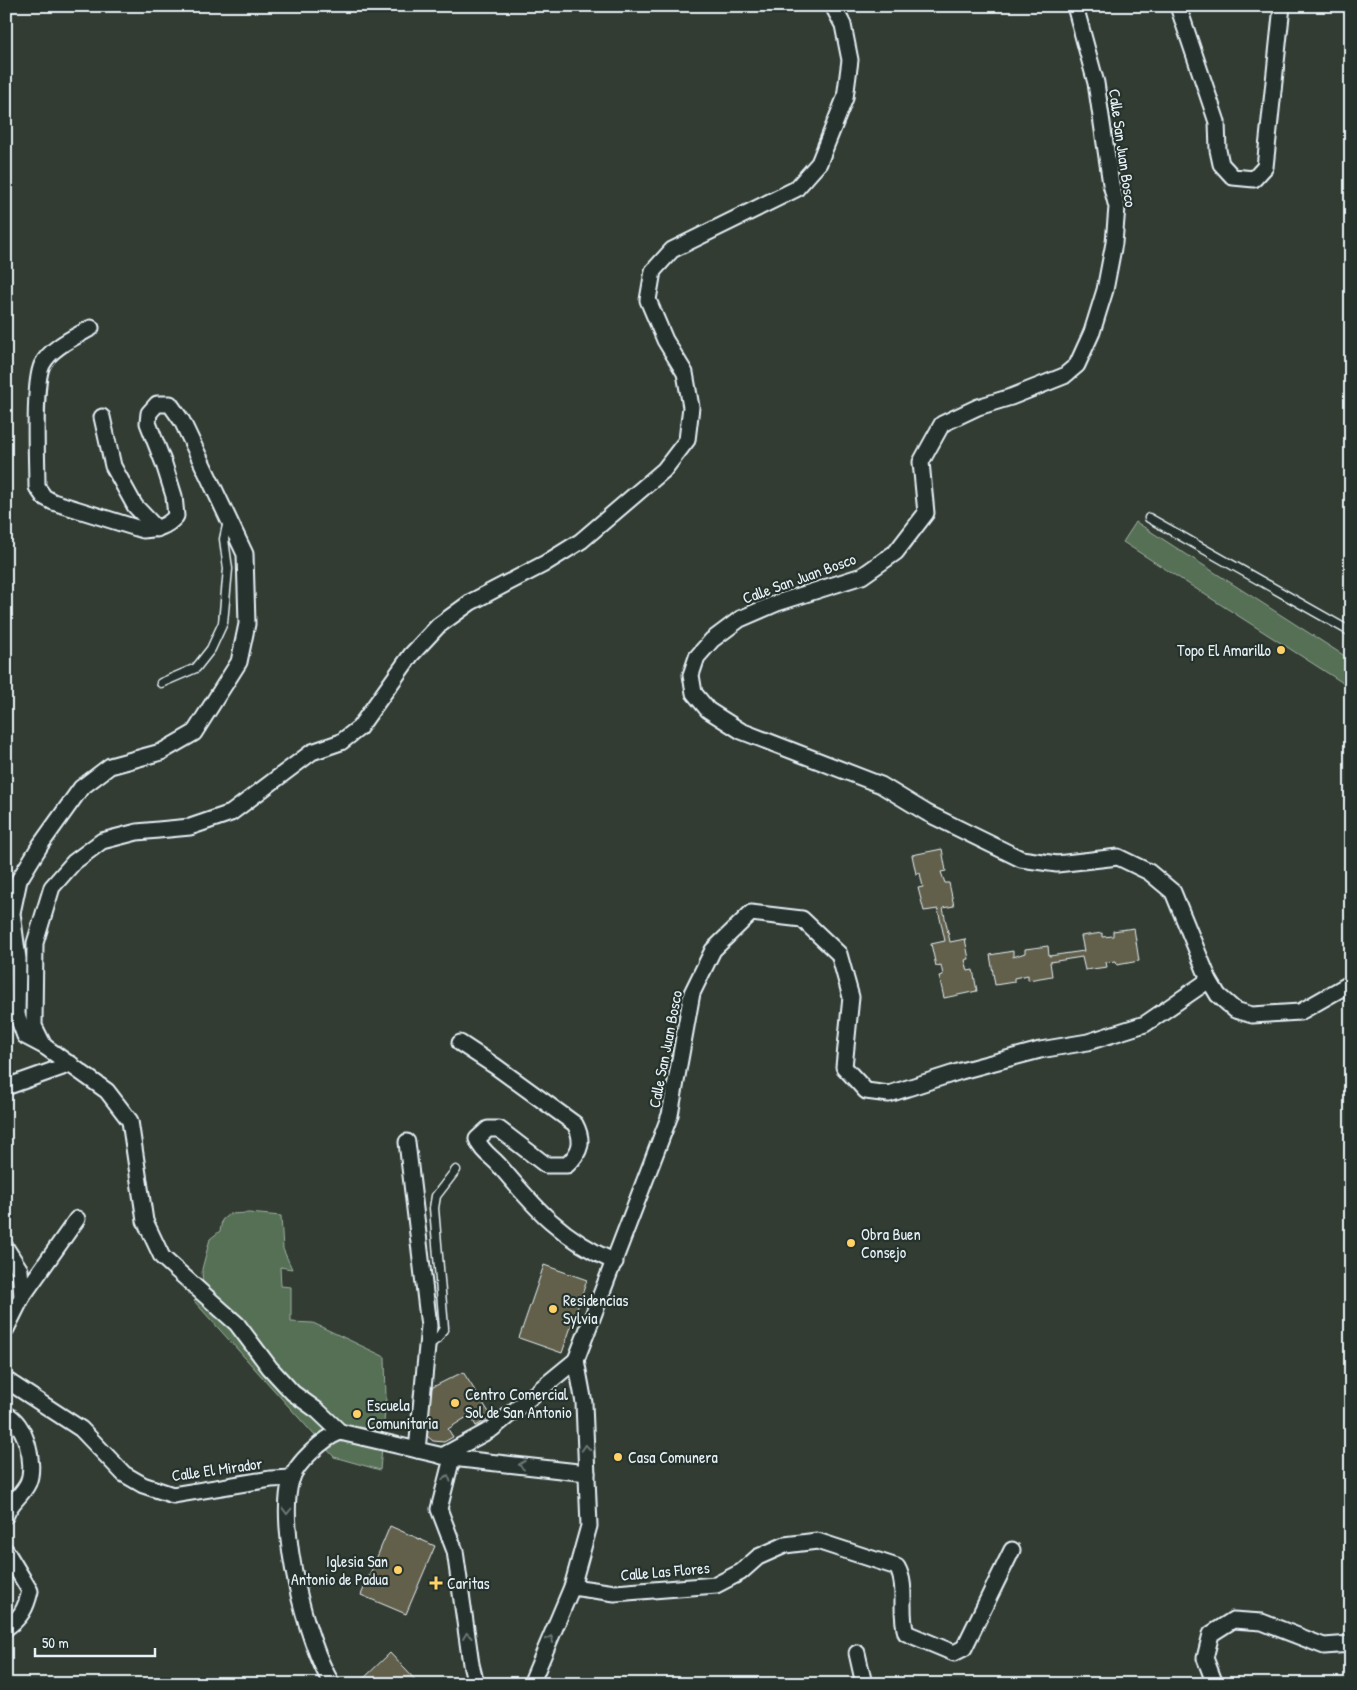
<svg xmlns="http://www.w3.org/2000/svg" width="1357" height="1690" font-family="'Patrick Hand',sans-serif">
  <rect width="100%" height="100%" fill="#323c33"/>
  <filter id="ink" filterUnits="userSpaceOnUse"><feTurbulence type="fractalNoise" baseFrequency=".02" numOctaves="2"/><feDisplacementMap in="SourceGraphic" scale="10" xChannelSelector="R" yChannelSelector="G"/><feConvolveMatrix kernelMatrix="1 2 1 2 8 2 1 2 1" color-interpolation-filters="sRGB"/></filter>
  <g filter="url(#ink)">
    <g fill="#576f54" stroke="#a0b0a6">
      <path d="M1136 522 1351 660V688L1123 542Z"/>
      <path d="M249 1213 281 1216 283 1249 292 1269 280 1267 281 1286 291 1287V1322L313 1323 385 1357 386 1399 380 1470 334 1457 194 1301 203 1291 202 1269 210 1239 220 1231 222 1220 229 1214Z"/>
    </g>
    <g fill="#62614c" stroke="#e8f1f8">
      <path d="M942 849 946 871 941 872 945 883H949L954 906 943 908 950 942 965 939 969 959 965 960 968 971 973 970 977 991 944 998 939 976 943 975 941 965 936 966 931 944 945 941 938 909 924 911 918 888 923 887 920 873 916 874 912 855Z"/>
      <path d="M1134 928 1139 961 1117 965 1116 961 1106 962 1107 967 1085 970 1082 957 1050 962 1052 976 1028 980V975L1014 978V982L995 985 990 955 1013 951V957L1025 953V949L1048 946 1049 956 1084 951 1081 936 1102 933V937L1113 936V931Z"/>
      <path d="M544 1265 587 1280 562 1353 519 1338Z"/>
      <path d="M463 1372 492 1417 476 1426 470 1415 448 1429 453 1437 444 1442 433 1441 427 1436V1390Z"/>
      <path d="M390 1526 435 1546 406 1614 361 1595Z"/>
      <path d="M390 1653 419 1684H363L361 1681Z"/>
    </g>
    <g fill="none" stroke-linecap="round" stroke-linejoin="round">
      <defs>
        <g id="service">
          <path d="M1149 518 1351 632"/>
          <path d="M161 683 196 668 211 649 223 623 228 569 224 539 228 521"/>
          <path d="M427 1346 438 1338 444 1328 434 1208 436 1196 456 1170"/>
        </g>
        <g id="minor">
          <path d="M1178 6 1217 122 1218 150 1221 164 1233 177 1254 179 1265 167 1282 6"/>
          <path d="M102 417 113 466 135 506 157 529"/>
          <path d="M1209 980 1218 995 1235 1010 1252 1015 1300 1012 1351 983"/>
          <path d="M460 1043 495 1066 575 1124C584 1141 581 1152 567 1165H546L499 1129H488L477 1139C481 1151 491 1156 499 1165 535 1208 562 1239 615 1262"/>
          <path d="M44 1046 25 1036 17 1015 18 959 12 913 19 880 41 844 81 788 110 766 161 752 194 733 239 662 247 624 245 554 182 421 170 404H157L149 413 148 423 164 464 174 496 176 516C167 527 157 529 143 530L53 502 44 497 37 487C37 461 33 385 42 365 50 348 75 337 91 328"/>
          <path d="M6 1087 71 1064"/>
          <path d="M407 1142 429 1326 417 1450"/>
          <path d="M6 1248 20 1270 22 1297 6 1329"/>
          <path d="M22 1297 77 1219"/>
          <path d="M576 1360 670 1115 692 993 713 950 751 913 802 919 839 954 851 997 844 1067 866 1091 889 1094 961 1071 1040 1050 1088 1042 1145 1024 1209 980 1173 892 1149 872 1118 857 1057 864 1021 859 927 813 881 785 741 731 708 710 694 693 691 675 697 657 712 640 740 619 777 603 862 576 896 552 926 513 921 462 942 424 978 407 1011 397 1064 376 1077 365 1092 332 1105 290 1114 243 1117 207 1111 184 1096 83 1075 6"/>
          <path d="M6 1380 81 1429 124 1474 143 1485 173 1495 271 1479 292 1478"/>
          <path d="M6 1414C26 1424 36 1464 28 1483 22 1496 10 1502 6 1515"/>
          <path d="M442 1456 492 1429 576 1360"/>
          <path d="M452 1458 439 1509 455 1551 471 1664 476 1684"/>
          <path d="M587 1473 452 1458 340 1432 318 1411 293 1393 270 1368 237 1324 162 1257 145 1221 130 1121 107 1091 44 1046 34 1026 35 943 52 887 74 862 102 841 137 832 190 827 231 813 312 752 341 742 359 728 411 655 438 626 471 602 544 564 581 541 664 470 687 440 691 407 685 373 665 340 648 300 653 271 672 250 796 189 819 163 845 98 850 60 843 25 833 6"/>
          <path d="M6 1551 30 1591C26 1608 21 1618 6 1628"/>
          <path d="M572 1587 615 1593 716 1585 741 1572 758 1557 785 1545 817 1541 897 1567C908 1586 899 1612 906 1633L954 1653 964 1648 1012 1550"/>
          <path d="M857 1653 864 1684"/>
          <path d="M332 1684C306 1642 277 1527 291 1480 296 1463 324 1438 340 1432"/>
          <path d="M531 1684 572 1587 589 1526 584 1403 576 1360"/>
          <path d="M1215 1684 1205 1658 1211 1634 1233 1620 1262 1622 1324 1646 1351 1644"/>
        </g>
      </defs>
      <use href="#service" stroke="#e8f1f8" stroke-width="11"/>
      <use href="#minor" stroke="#e8f1f8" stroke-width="19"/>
      <use href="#service" stroke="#26332d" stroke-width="8"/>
      <use href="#minor" stroke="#26332d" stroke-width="15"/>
    </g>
    <defs><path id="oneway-chevron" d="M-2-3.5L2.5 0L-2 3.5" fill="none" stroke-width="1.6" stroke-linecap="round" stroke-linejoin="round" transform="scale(1.25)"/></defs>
    <g stroke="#6a7674">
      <use href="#oneway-chevron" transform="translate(586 1448) rotate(-93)"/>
      <use href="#oneway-chevron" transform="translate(522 1465) rotate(-174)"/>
      <use href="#oneway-chevron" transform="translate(447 1478) rotate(-74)"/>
      <use href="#oneway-chevron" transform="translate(287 1511) rotate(91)"/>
      <use href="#oneway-chevron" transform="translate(467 1636) rotate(-97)"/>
      <use href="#oneway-chevron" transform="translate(550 1639) rotate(-67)"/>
    </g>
  </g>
  <g fill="#ffd166" stroke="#26332d" stroke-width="2">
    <circle cx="1281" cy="650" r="5"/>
    <circle cx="851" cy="1243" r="5"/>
    <circle cx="553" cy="1309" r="5"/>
    <circle cx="455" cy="1403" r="5"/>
    <circle cx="357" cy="1414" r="5"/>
    <circle cx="618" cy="1457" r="5"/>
    <circle cx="398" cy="1570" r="5"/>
    <path d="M433.5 1575.5h5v5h5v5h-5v5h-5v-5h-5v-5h5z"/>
  </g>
  <g text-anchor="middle" stroke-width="4.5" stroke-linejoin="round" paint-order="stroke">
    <g font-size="16" fill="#e8f1f8" stroke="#26332d">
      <text transform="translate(1123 148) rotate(82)" y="6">Calle San Juan Bosco</text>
      <text transform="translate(799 578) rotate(-20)" y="6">Calle San Juan Bosco</text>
      <text transform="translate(665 1049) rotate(-79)" y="6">Calle San Juan Bosco</text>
      <text transform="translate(217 1469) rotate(-8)" y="6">Calle El Mirador</text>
      <text transform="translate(665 1571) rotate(-5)" y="6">Calle Las Flores</text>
    </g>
    <g font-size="16" fill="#e8f1f8" stroke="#26332d" text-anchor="start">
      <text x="1271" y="656" text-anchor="end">Topo El Amarillo</text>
      <text x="861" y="1240">Obra Buen<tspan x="861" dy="18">Consejo</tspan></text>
      <text x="563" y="1306">Residencias<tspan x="563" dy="18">Sylvia</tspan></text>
      <text x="465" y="1400">Centro Comercial<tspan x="465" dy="18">Sol de San Antonio</tspan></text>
      <text x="367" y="1411">Escuela<tspan x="367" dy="18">Comunitaria</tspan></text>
      <text x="628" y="1463">Casa Comunera</text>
      <text x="388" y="1567" text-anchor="end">Iglesia San<tspan x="388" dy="18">Antonio de Padua</tspan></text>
      <text x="447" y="1589">Caritas</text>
    </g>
  </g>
  <rect width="1357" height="1690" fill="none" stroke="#26332d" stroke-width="25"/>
  <rect x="12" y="12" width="1332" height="1665" fill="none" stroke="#e8f1f8" stroke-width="2" filter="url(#ink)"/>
  <path d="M35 1648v8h120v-8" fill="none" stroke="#e8f1f8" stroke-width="2.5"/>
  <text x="42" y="1648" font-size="15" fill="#e8f1f8" stroke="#26332d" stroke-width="4" paint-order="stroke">50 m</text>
</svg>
